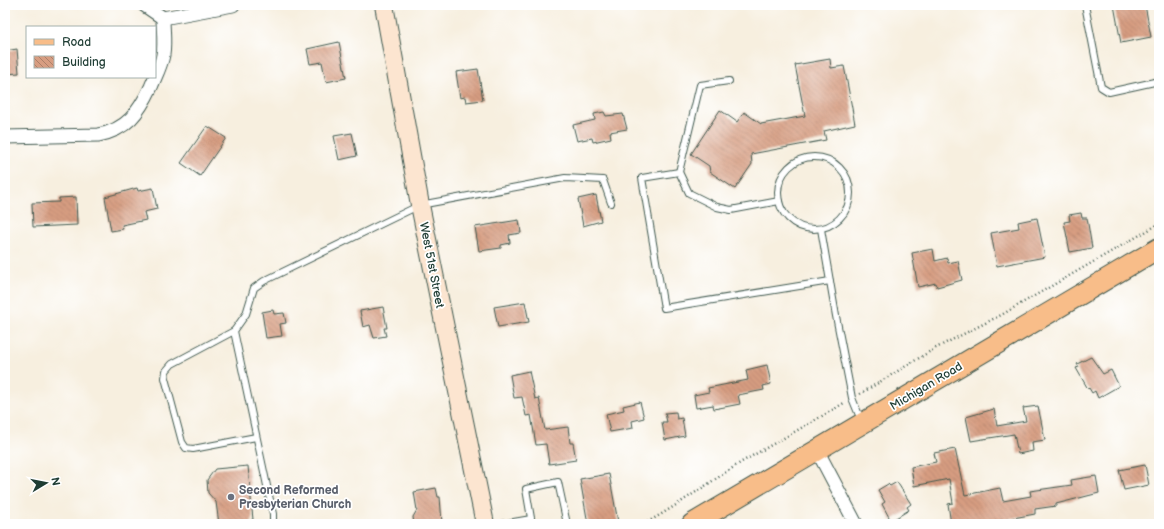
<svg xmlns="http://www.w3.org/2000/svg" width="1164" height="529" font-family="'Balsamiq Sans',sans-serif">
  <defs>
    <pattern id="building-back-hatch" width="6" height="6" patternUnits="userSpaceOnUse"><rect width="6" height="6" fill="#d79d81"/><path d="M-1 5l2 2M0 0l6 6M5-1l2 2" fill="none" stroke="#ae816a"/></pattern>
  </defs>
  <rect width="100%" height="100%" fill="#fff"/>
  <filter id="ink" filterUnits="userSpaceOnUse"><feTurbulence type="fractalNoise" baseFrequency=".025" numOctaves="2"/><feDisplacementMap in="SourceGraphic" scale="8" xChannelSelector="R" yChannelSelector="G"/><feConvolveMatrix kernelMatrix="1 2 1 2 8 2 1 2 1" color-interpolation-filters="sRGB"/></filter>
  <filter id="wash" filterUnits="userSpaceOnUse"><feTurbulence type="fractalNoise" baseFrequency=".012" numOctaves="4" result="noise"/><feDisplacementMap in="SourceGraphic" scale="16" xChannelSelector="R" yChannelSelector="G"/><feGaussianBlur stdDeviation="0.9" result="paint"/><feColorMatrix in="noise" values="0 0 0 0 0 0 0 0 0 0 0 0 0 0 0 0 0 1.4 0 .05"/><feComposite in="paint" operator="in"/></filter>
  <g filter="url(#wash)">
    <rect width="100%" height="100%" fill="#f7efdf"/>
    <g id="blocks">
      <g fill="url(#building-back-hatch)">
        <path d="M1114 5H1145L1151 37 1121 43Z"/>
        <path d="M339 42 346 78 326 82 322 62 310 64 307 49Z"/>
        <path d="M17 49 19 73 5 74V51Z"/>
        <path d="M830 59 831 68 844 66 855 124 824 131 826 140 751 154 752 164 735 189 710 172 709 166 691 154 720 110 737 122 744 112 761 124 805 116 795 65Z"/>
        <path d="M478 69 483 100 466 102 465 97 460 98 456 72Z"/>
        <path d="M604 112 606 116 623 114 627 129 610 132 611 138 593 142 592 138 577 141 573 125 595 120 594 114Z"/>
        <path d="M207 126 226 138 200 176 181 163Z"/>
        <path d="M352 133 357 156 339 160 334 136Z"/>
        <path d="M137 188 138 191 153 188 157 209 144 212 146 220 122 225 123 229 111 231 105 197Z"/>
        <path d="M596 195 601 221 583 226 578 199Z"/>
        <path d="M76 197 77 225 33 227 32 203 59 202V198Z"/>
        <path d="M1081 213 1082 218H1087L1092 248 1070 252 1064 222 1070 221 1069 215Z"/>
        <path d="M1037 218 1045 257 997 266 991 233 1019 228 1018 222Z"/>
        <path d="M519 220 521 233 509 235 510 243 501 245V248L479 251 475 227Z"/>
        <path d="M933 249 935 261 947 258 948 263 958 261 962 280 937 287 936 283 918 287 912 253Z"/>
        <path d="M525 302 529 322 498 327 494 307Z"/>
        <path d="M383 307 387 328H384L386 336 374 338 370 325 363 327 360 311Z"/>
        <path d="M273 310 274 314 284 313 286 323 280 324 282 336 266 338 262 312Z"/>
        <path d="M1091 357 1103 374 1111 370 1119 386 1098 398 1095 391 1092 393 1089 388 1088 389 1076 368 1079 367 1077 364Z"/>
        <path d="M767 365 771 384 763 386 764 390 738 395 740 404 714 409 713 405 696 408 694 395 709 392 708 388 748 380 746 370Z"/>
        <path d="M529 371 535 399 539 398 545 430 568 427 570 443H573L576 460 549 464 546 444 536 445 531 415 526 416 522 397 514 398 510 375Z"/>
        <path d="M640 402 644 418 632 421 633 428 610 432 606 414 624 410 623 406Z"/>
        <path d="M1038 406 1045 440 1032 442 1033 451 1018 454 1014 434 971 441 966 417 994 409 997 426 1026 421 1023 408Z"/>
        <path d="M676 412 677 419 682 418 685 436 665 440 662 422H667L665 413Z"/>
        <path d="M955 449 965 495 1000 488 1003 501 1031 496 1030 491 1072 485 1071 480 1096 476 1099 493 1056 504V506L1035 509V514L981 524H951L948 504 953 503 949 479 914 486 911 467 936 462 934 453Z"/>
        <path d="M1145 465 1149 485 1124 490 1119 470Z"/>
        <path d="M248 466 253 520H251L252 524H219L216 502 208 493 207 480 215 469Z"/>
        <path d="M609 474 618 522 588 524 580 479Z"/>
        <path d="M897 482 911 504 907 507 909 510 891 521 882 504 885 502 878 490 888 484 890 486Z"/>
        <path d="M436 488 438 497H440L442 523 414 524 413 517 417 510 414 492Z"/>
      </g>
    </g>
  </g>
  <g filter="url(#ink)">
    <use href="#blocks" fill-opacity="0" stroke="#3f584e" stroke-width="1"/>
    <g fill="none" stroke-linecap="round" stroke-linejoin="round">
      <defs>
        <g id="lane">
          <path d="M1085 5 1101 87 1109 92 1159 81"/>
          <circle cx="814" cy="193" r="36"/>
          <path d="M679 172 700 85 729 81"/>
          <path d="M779 201 731 210 717 207 689 193 679 172 642 178 664 308 830 281"/>
          <path d="M821 229 836 316 852 398 861 420"/>
          <path d="M234 331 172 364 166 371 165 378 182 442 186 448 193 449 256 437"/>
          <path d="M273 524V514L234 331 246 314 254 288 264 281 420 205 565 178 603 180 611 203"/>
          <path d="M502 524 531 519"/>
          <path d="M532 524 526 489 558 482 567 524"/>
        </g>
        <g id="street">
          <path d="M144 5 163 18 233 5"/>
          <path d="M5 137 98 135C127 130 139 112 151 87 155 77 161 66 163 55 165 43 163 30 163 18"/>
          <path d="M817 450 856 524"/>
        </g>
        <path id="secondary" d="M384 5 420 205 485 524"/>
        <path id="primary" d="M692 524 1159 248"/>
      </defs>
      <use href="#lane" stroke="#3f584e" stroke-width="8"/>
      <use href="#street" stroke="#3f584e" stroke-width="15"/>
      <use href="#secondary" stroke="#3f584e" stroke-width="20"/>
      <use href="#primary" stroke="#3f584e" stroke-width="22"/>
      <g stroke="#3f584e" stroke-width="2.5" stroke-dasharray="1 3" stroke-linecap="butt">
        <path d="M860 394 934 349 1003 314 1159 224"/>
        <path d="M644 524C679 505 711 481 745 460 778 441 811 423 844 403"/>
      </g>
      <use href="#lane" stroke="#fff" stroke-width="6"/>
      <use href="#street" stroke="#fff" stroke-width="13"/>
      <use href="#secondary" stroke="#fce5d0" stroke-width="18"/>
      <use href="#primary" stroke="#f8bd89" stroke-width="20"/>
    </g>
  </g>
  <circle fill="#6b7280" stroke="#fff" stroke-width="1.5" cx="231" cy="497" r="4"/>
  <g text-anchor="middle" stroke-width="3.5" stroke-linejoin="round" paint-order="stroke">
    <g font-size="12" fill="#1f3d34" stroke="#fff">
      <text transform="translate(432 265) rotate(79)" y="4">West 51st Street</text>
      <text transform="translate(926 386) rotate(-31)" y="4">Michigan Road</text>
    </g>
    <g font-size="12" font-weight="bold" fill="#5b616d" stroke="#fff" text-anchor="start">
      <text x="239" y="494">Second Reformed<tspan x="239" dy="14">Presbyterian Church</tspan></text>
    </g>
  </g>
  <rect width="1164" height="529" fill="none" stroke="#fff" stroke-width="20"/>
  <rect x="26" y="26" width="130" height="52" fill="#ffffff" stroke="#a5b1ae"/>
  <rect x="34" y="39" width="20" height="6" fill="#f8bd89" stroke="#a5b1ae"/>
  <text x="62" y="46" font-size="12" fill="#1f3d34">Road</text>
  <rect x="34" y="56" width="20" height="12" fill="url(#building-back-hatch)" stroke="#a5b1ae"/>
  <text x="62" y="66" font-size="12" fill="#1f3d34">Building</text>
  <g transform="translate(46 483) rotate(80)" stroke="#ffffff" stroke-width="3" paint-order="stroke">
  <path d="M0-3L7 15L0 10L-7 15Z" fill="#1f3d34"/>
  <text y="-6" font-size="11" font-weight="bold" text-anchor="middle" fill="#1f3d34">N</text>
  </g>
</svg>
